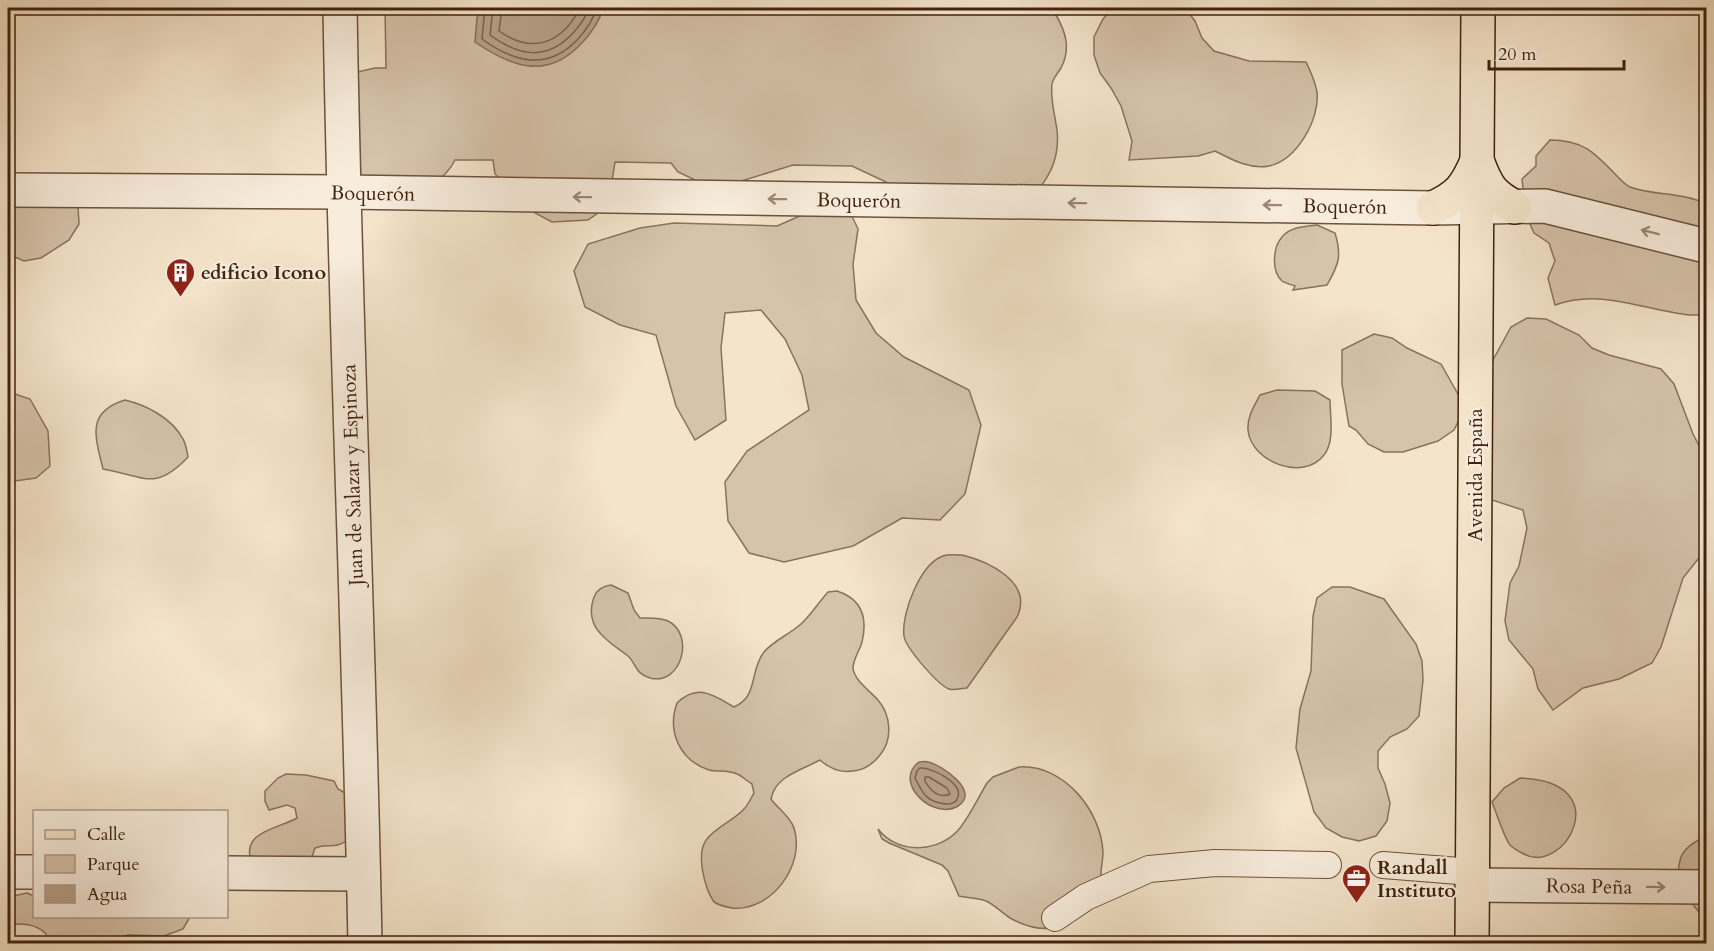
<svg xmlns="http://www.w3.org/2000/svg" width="1714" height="951" font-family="Cardo,serif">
  <rect width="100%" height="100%" fill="#f4e4ca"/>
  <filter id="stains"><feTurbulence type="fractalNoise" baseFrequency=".00333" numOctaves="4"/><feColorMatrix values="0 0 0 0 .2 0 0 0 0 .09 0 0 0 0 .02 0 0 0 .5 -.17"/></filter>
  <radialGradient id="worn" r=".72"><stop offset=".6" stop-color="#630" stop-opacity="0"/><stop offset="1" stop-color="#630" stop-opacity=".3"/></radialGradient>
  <g fill="#d5c3aa" stroke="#8a725c" stroke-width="1.5">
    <path d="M385 8H1016V12L1038 11 1056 15C1066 32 1071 49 1061 68 1058 73 1053 78 1052 84 1050 99 1055 115 1057 130 1060 157 1049 180 1031 197L924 200 852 166 793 165 732 184 713 185 695 180 678 172 671 163 615 162 610 194 602 210 588 220 552 222 535 213 495 174 493 160H455C446 179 423 192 405 201L343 168 357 72 375 68H386Z"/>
    <path d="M1113 8H1185L1195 21 1202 38 1214 51 1249 61 1306 62C1311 72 1315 81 1317 92 1320 119 1297 160 1269 166 1250 170 1231 159 1215 151L1198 156 1129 160 1132 141 1121 106 1111 88 1100 73 1094 55V37L1103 19Z"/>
    <path d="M1550 140C1583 140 1594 152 1616 175 1620 179 1625 185 1630 187 1655 196 1682 192 1706 204V314C1691 317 1676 313 1660 310 1624 302 1591 292 1555 305L1548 278 1555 261 1549 243 1534 233 1526 215 1522 179 1536 166V156Z"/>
    <path d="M8 186 78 206 79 224 69 240 41 258 24 261 8 254Z"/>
    <path d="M843 197 858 229 853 264 856 300 876 333 904 357 969 390 981 425 965 494 940 520 902 518 853 546 784 562 749 553 728 521 725 482 747 451 809 410 802 375 785 339 761 310 725 313 721 348 726 420 695 440 676 406 656 335 620 325 585 307 574 271 588 244 640 228 674 223 777 226Z"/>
    <path d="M1317 225 1335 233C1342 256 1339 264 1327 285L1293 290 1295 286C1292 285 1285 283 1282 281 1271 271 1273 247 1282 237 1290 227 1306 226 1317 225Z"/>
    <path d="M1527 318 1546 319 1579 335 1592 348 1609 355 1661 369 1674 384 1693 434 1706 459V549L1683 578 1661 647 1652 663 1619 679 1583 688 1553 710 1538 689 1533 669 1509 640 1505 621 1510 583 1519 566 1527 528 1523 510 1489 499 1485 396 1493 360 1511 327Z"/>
    <path d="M1374 334 1392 338 1407 348 1441 364 1459 396 1462 414 1454 430 1438 441 1403 452H1384L1368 444 1356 430 1349 426 1342 384V350Z"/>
    <path d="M1277 390 1315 391 1330 400C1330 417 1335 441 1324 455 1303 482 1251 462 1248 430 1247 417 1254 406 1260 395Z"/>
    <path d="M12 393 30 399 48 431 50 466 36 478 8 482V394Z"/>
    <path d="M125 400C146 405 172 418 183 439 186 444 187 451 188 457 155 492 144 476 103 469 95 436 86 412 125 400Z"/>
    <path d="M962 555C987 561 1032 581 1018 615 1015 621 1009 628 1005 634 992 652 980 670 967 688 962 688 954 691 949 689 938 685 905 647 904 636 901 614 920 564 943 556 948 554 956 555 962 555Z"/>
    <path d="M611 585 628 593 634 610 640 618C649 618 659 617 668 621 695 634 682 686 650 678 635 674 636 663 628 656 608 641 583 628 594 597 597 589 603 586 611 585Z"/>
    <path d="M1332 587H1350L1384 599 1416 644 1422 661 1423 680 1419 716 1407 729 1390 737 1378 751V768L1385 784 1390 803 1387 821 1376 836 1359 841 1342 837 1326 828 1314 812 1296 748 1300 709 1311 671 1313 616 1317 598Z"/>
    <path d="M837 591C862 599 868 617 862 642 860 650 853 659 853 668 854 680 870 691 878 700 891 715 893 740 880 755 873 764 865 770 853 771 840 773 830 769 820 760 802 770 775 776 771 799 778 809 790 816 794 828 806 865 771 912 732 908 726 907 719 905 714 902 705 889 695 853 707 839 716 827 733 821 744 809 748 805 751 798 754 793L752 784C747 781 742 776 737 774 728 770 718 772 709 770 679 760 667 731 677 703 698 683 713 695 734 707 759 696 749 671 764 652 773 641 790 634 801 624 811 615 819 602 828 592Z"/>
    <path d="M1019 767C1063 764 1101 810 1103 852 1103 858 1102 864 1101 871 1101 880 1102 889 1101 899 1072 927 1048 939 1010 918 1002 913 995 905 986 901 978 898 967 898 959 896L948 871 942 865 889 843 882 839 878 829C898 855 940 853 960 828 971 814 978 798 987 783L993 777Z"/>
    <path d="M286 774 306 775 334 781 338 789 347 794 349 839C333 851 330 842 315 848L310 863 252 864C239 831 278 829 297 818L295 808 287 805 269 810 265 801V791L278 778Z"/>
    <path d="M1520 778C1620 781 1563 879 1522 853 1518 851 1513 848 1510 845 1503 835 1497 814 1492 802L1504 788Z"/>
    <path d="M1702 838H1706V917L1699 912 1677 885C1679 858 1678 851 1702 838Z"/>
    <path d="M27 893 34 896V916L190 917 183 929 164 936 128 935 109 940 108 943H46V934C37 924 20 922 8 926V897Z"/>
  </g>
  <g fill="#b7a28a" stroke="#876f58" stroke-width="1.5">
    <path d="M480 8H603C599 23 590 35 579 46 545 80 510 66 475 42L477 18Z"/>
    <path d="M919 762C922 762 925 761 928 762 942 765 981 792 958 806 933 821 892 782 919 762Z"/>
  </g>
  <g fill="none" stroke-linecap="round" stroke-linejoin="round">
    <g stroke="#7c624c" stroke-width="1.5">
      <path d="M485 8 482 39C515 63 548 71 578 39 586 30 593 20 597 8"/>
      <path d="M493 8 490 35C520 57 548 61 574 32 581 24 586 17 589 8"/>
      <path d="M502 8 499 31C533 55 562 43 580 8"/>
      <path d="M920 768C931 767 963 783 958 797 954 810 931 802 925 795 921 790 918 784 915 778L917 771Z"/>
      <path d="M925 777H929L947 788 950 794C938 799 930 790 925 781Z"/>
    </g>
    <defs>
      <g id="service">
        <path d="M1383 865 1472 872"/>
        <path d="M1055 918 1086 897 1149 869 1215 863 1328 865"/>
      </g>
      <g id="minor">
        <path d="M8 190 345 192 1433 208 1545 206 1706 246"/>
        <path d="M8 872H34"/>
        <path d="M226 873 363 874"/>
        <path d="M1472 885 1706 887"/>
      </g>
      <path id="tertiary" d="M340 8C345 320 359 631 365 944"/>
      <g id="primary">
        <path d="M1478 163C1487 187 1492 195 1515 207"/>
        <path d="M1433 208C1459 196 1466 187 1477 161"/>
        <path d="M1472 944 1478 8"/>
      </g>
    </defs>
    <use href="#service" stroke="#6d523d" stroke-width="28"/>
    <use href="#minor" stroke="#6d523d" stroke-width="36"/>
    <use href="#tertiary" stroke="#6d523d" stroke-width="36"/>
    <use href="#primary" stroke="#40220e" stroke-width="36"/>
    <use href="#service" stroke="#f8eddd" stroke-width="26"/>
    <use href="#minor" stroke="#f8eddd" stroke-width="33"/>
    <use href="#tertiary" stroke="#f8eddd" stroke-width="33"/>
    <use href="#primary" stroke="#f4e4ca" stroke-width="33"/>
  </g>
  <defs><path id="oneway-shaft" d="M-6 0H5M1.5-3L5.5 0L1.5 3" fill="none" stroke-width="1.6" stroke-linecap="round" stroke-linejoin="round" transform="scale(1.5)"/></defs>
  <g stroke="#9c8876">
    <use href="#oneway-shaft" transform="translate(582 197) rotate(-179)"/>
    <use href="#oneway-shaft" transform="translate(777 199) rotate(-179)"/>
    <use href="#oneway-shaft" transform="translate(1077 203) rotate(-179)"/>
    <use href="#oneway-shaft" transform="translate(1272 205) rotate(-179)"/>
    <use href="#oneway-shaft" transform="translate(1650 232) rotate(-166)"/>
    <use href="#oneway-shaft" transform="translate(1656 887) rotate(1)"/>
  </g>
  <defs>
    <symbol id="building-pin" viewBox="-11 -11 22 30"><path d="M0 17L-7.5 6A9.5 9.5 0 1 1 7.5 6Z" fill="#8f2418" stroke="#f8eddd"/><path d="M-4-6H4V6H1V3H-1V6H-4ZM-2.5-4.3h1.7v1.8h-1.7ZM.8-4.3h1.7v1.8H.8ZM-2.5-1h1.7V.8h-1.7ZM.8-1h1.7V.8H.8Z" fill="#fff"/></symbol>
    <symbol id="office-pin" viewBox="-11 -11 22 30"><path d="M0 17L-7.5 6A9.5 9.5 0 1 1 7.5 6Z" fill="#8f2418" stroke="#f8eddd"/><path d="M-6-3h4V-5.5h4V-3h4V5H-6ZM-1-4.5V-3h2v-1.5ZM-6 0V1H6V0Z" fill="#fff"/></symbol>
  </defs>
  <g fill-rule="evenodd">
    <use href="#building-pin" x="164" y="256" width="33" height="45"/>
    <use href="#office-pin" x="1340" y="862" width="33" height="45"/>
  </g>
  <g text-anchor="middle" stroke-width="4.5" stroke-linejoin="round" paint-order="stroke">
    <g font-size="20" fill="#40220e" stroke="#f8eddd">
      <text transform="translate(373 193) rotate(1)" y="7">Boquerón</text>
      <text transform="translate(859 200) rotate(1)" y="7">Boquerón</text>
      <text transform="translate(1345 206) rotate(1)" y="7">Boquerón</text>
      <text transform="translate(352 475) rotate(-92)" y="7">Juan de Salazar y Espinoza</text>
      <text transform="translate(1475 475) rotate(-90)" y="7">Avenida España</text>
      <text transform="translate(1589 886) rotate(1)" y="7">Rosa Peña</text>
    </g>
    <g font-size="20" font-weight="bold" fill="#40220e" stroke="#f8eddd" text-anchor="start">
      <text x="201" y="279">edificio Icono</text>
      <text x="1377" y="874">Randall<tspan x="1377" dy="23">Instituto</tspan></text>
    </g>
  </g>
  <rect width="1714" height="951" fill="none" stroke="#f4e4ca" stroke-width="30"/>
  <rect x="9" y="9" width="1696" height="933" fill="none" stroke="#40220e" stroke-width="3"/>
  <rect x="15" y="15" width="1684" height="921" fill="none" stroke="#40220e" stroke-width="1.5"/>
  <rect x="33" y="810" width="195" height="108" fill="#f8eddd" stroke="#ae9c8a" stroke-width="1.5"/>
  <rect x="45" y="830" width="30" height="9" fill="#f4e4ca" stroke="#ae9c8a" stroke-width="1.5"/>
  <text x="87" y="840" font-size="18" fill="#40220e">Calle</text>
  <rect x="45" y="855" width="30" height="18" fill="#d5c3aa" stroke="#ae9c8a" stroke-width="1.5"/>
  <text x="87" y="870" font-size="18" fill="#40220e">Parque</text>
  <rect x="45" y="885" width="30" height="18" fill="#b7a28a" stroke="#ae9c8a" stroke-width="1.5"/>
  <text x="87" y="900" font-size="18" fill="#40220e">Agua</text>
  <path d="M1489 60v9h135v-9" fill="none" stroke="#40220e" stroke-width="3"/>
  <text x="1498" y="60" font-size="18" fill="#40220e" stroke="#f8eddd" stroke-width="4.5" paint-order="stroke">20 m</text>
  <rect width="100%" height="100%" filter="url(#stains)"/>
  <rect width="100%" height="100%" fill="url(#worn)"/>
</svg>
